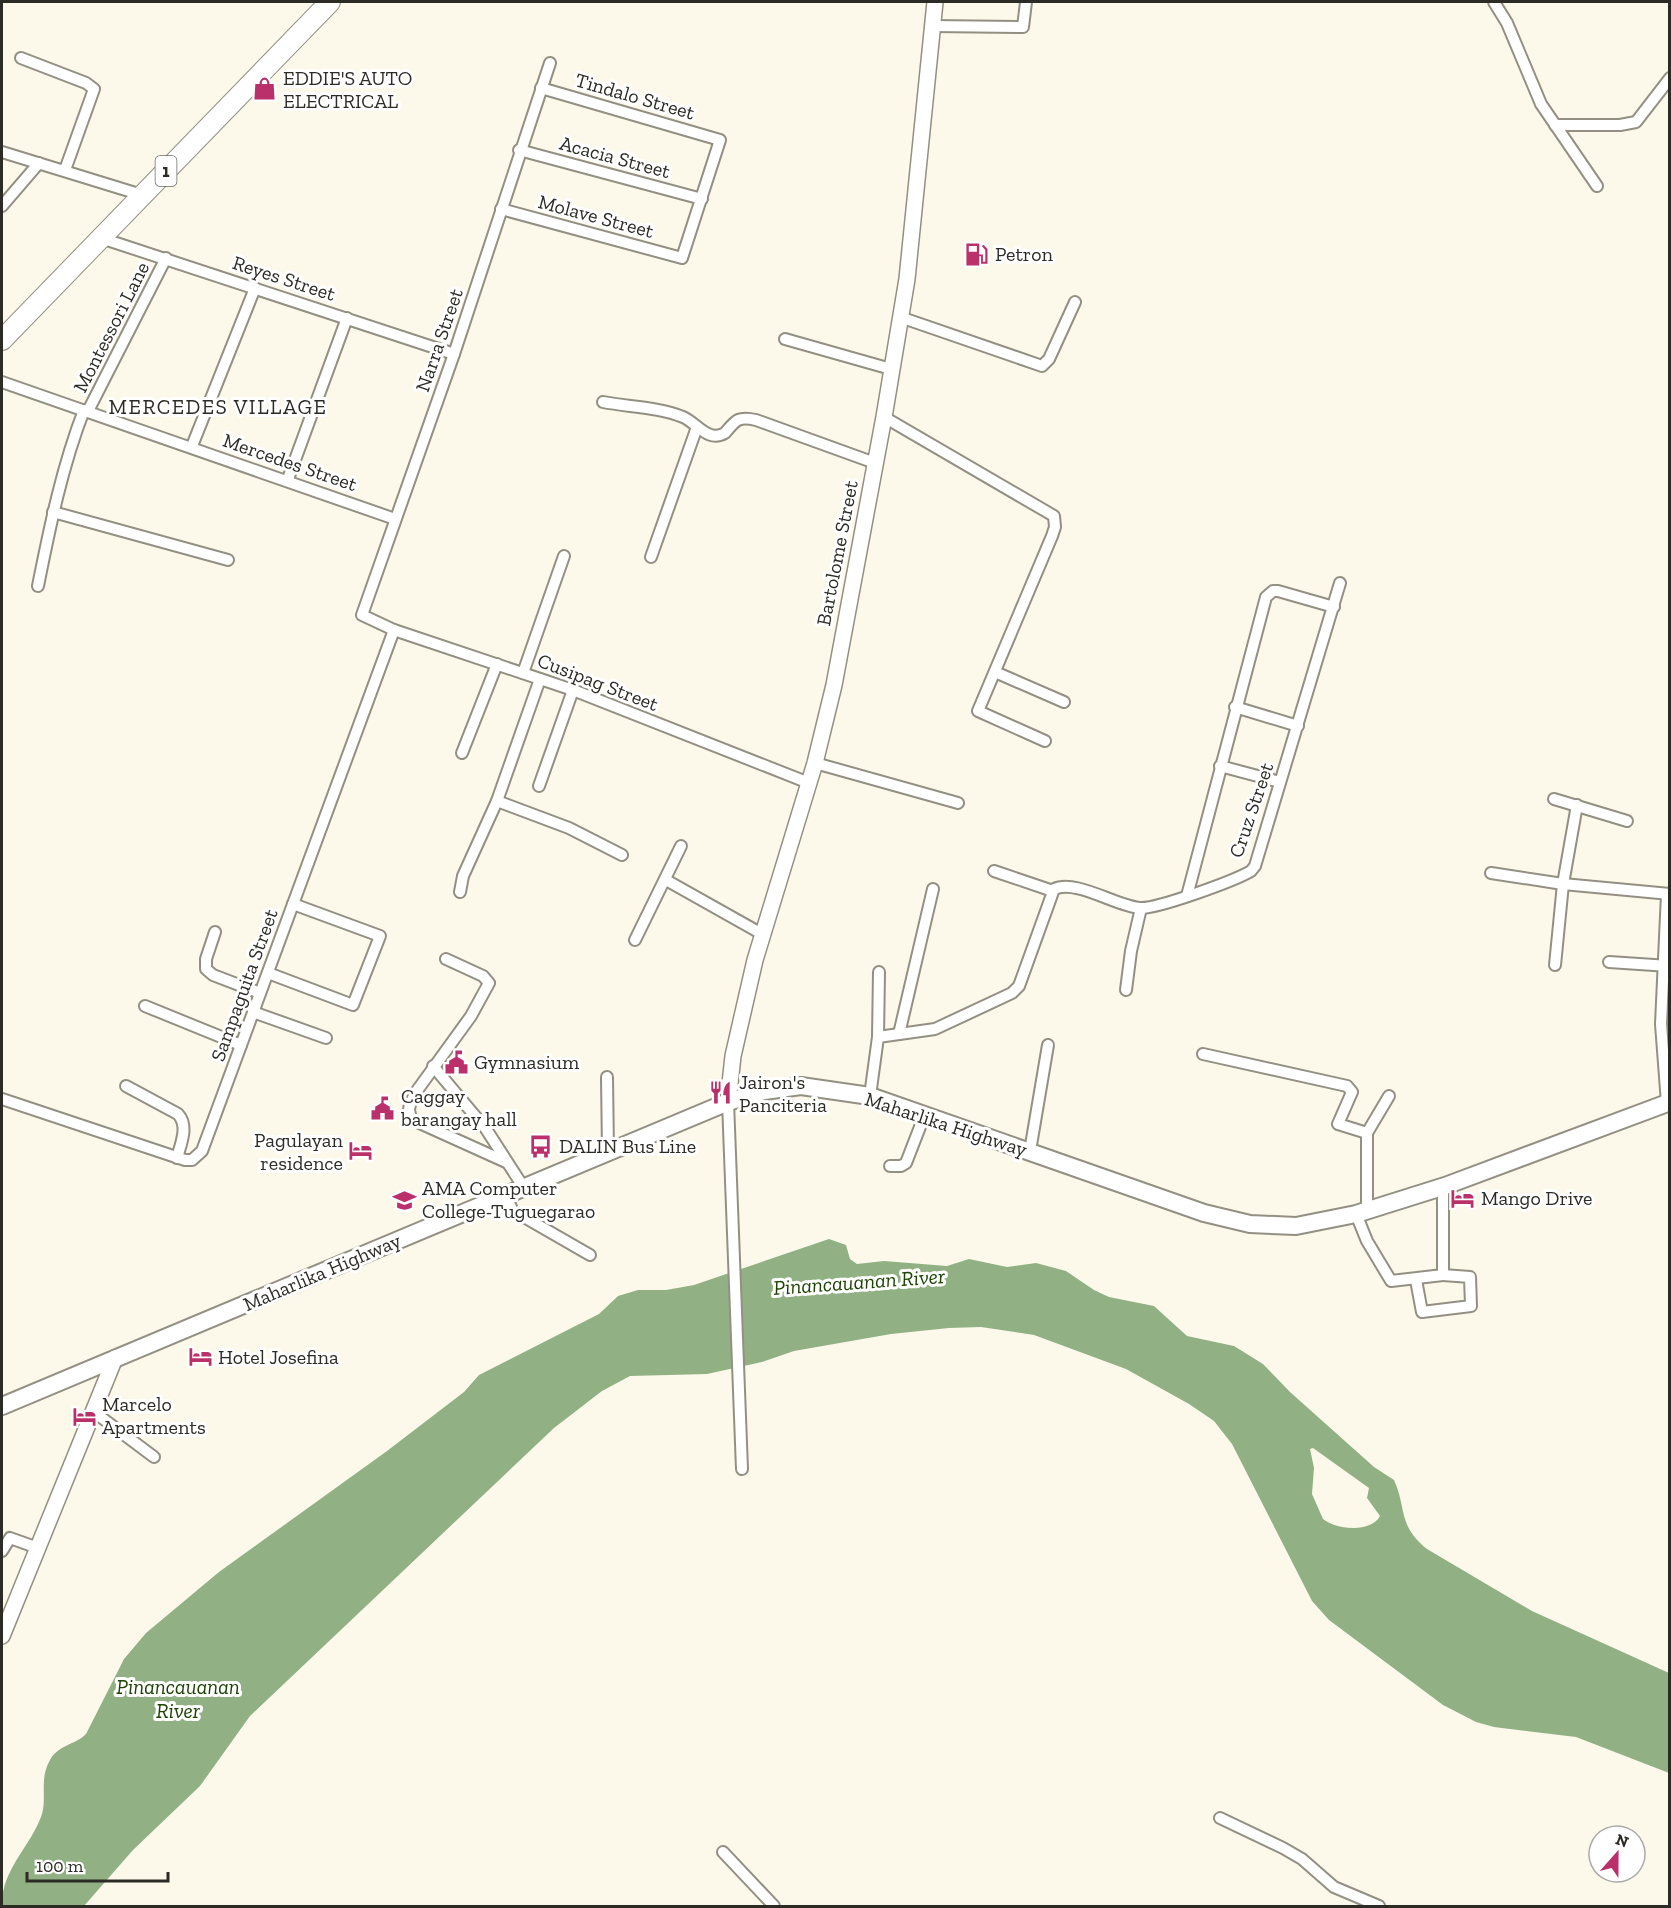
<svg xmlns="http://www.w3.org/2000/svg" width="1671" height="1908" font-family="'Zilla Slab',serif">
  <rect width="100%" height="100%" fill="#fcf9ea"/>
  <path fill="#91b184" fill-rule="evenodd" d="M829 1239 846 1245 850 1259 857 1264 884 1261 947 1266 969 1259 1007 1267 1036 1263 1066 1271 1094 1290 1109 1297 1154 1306 1187 1336 1234 1346 1263 1364 1290 1392 1374 1467 1394 1480C1407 1508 1397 1525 1427 1549L1532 1611 1669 1673V1773L1576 1737 1494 1727 1476 1722 1443 1705 1329 1620 1312 1601 1232 1444 1214 1421 1189 1404 1126 1369 1034 1335 981 1327 949 1328 891 1334 794 1351 762 1362 707 1374 630 1376 602 1391 554 1428 250 1716 200 1786 133 1850 84 1906H2C1 1869 31 1847 42 1814 47 1796 39 1779 50 1760 58 1745 75 1745 86 1734L124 1659 146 1633 219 1572 387 1451 464 1392 479 1375 599 1314 618 1296 638 1290H666L694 1285ZM1313 1448 1369 1488 1367 1498 1380 1516C1370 1534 1335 1529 1323 1519L1312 1494 1314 1468 1310 1449Z"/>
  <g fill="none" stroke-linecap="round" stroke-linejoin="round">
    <defs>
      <g id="street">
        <path d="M1494 2 1507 23 1541 104 1597 186"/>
        <path d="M932 26 1023 27 1026 2"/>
        <path d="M21 58 86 83 94 89 65 170"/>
        <path d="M550 63 454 354 362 615 394 630 573 690 809 783"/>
        <path d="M1555 125H1620L1636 122 1670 78"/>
        <path d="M519 150 702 199"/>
        <path d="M2 152 142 195"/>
        <path d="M2 206 39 163"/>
        <path d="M501 209 682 258 720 140 541 88"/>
        <path d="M101 238 454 354"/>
        <path d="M900 317 1042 366 1049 359 1075 302"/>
        <path d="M785 339 891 369"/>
        <path d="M2 382 395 519"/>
        <path d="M603 402C629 407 659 407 683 417 697 423 708 443 725 433 736 420 738 416 756 420L875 463"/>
        <path d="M88 411 166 258"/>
        <path d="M884 417 1054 516 1055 527 1052 536 978 711 1045 741"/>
        <path d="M192 446 255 288"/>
        <path d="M288 479 347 318"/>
        <path d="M53 512 228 560"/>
        <path d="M651 557 697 427"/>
        <path d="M38 586C50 526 62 467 84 410"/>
        <path d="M995 672 1064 702"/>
        <path d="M523 673 564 556"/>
        <path d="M1235 707 1298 726"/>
        <path d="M462 753 497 664"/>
        <path d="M815 763 958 803"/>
        <path d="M1220 766 1280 782"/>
        <path d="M539 786 573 690"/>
        <path d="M1554 799 1627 821"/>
        <path d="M497 801 569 828 622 855"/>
        <path d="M994 871 1053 891"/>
        <path d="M1491 873 1563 884 1670 894"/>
        <path d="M666 880 762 934"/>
        <path d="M460 892 463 876 497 801 540 679"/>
        <path d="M1667 894 1661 1024 1667 1103"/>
        <path d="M1187 896 1266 597 1273 591H1278L1334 607"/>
        <path d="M215 932 206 959V969L213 975 260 993"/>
        <path d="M635 940 681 846"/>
        <path d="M446 959 483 976 489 983 471 1016 416 1092C411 1102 405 1110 413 1120L506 1162"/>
        <path d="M1609 962 1669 966"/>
        <path d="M1555 965 1563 884 1577 805"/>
        <path d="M268 973 353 1005 380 936 293 904"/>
        <path d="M1126 990 1131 951 1141 908"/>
        <path d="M145 1006 241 1045"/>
        <path d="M253 1012 326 1038"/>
        <path d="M899 1034 933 889"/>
        <path d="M878 1037 879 972"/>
        <path d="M1203 1054 1347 1086 1352 1092 1338 1124 1367 1133"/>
        <path d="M433 1066 486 1129 524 1188"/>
        <path d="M607 1077 608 1152"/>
        <path d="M126 1086 178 1114C189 1126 181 1143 177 1158"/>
        <path d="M870 1096 878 1037 935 1029 1012 993 1019 986 1054 889C1076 879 1116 906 1140 908 1157 909 1234 881 1251 871L1255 866 1340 583"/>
        <path d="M2 1099 185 1160H192L202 1151 394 630"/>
        <path d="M728 1102 742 1469"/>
        <path d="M1030 1151 1048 1045"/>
        <path d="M890 1166H901L906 1163 925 1114"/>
        <path d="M506 1196 511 1207"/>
        <path d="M1367 1211V1133L1389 1096"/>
        <path d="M1356 1214 1367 1241 1391 1281 1443 1275V1186"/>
        <path d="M524 1217 590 1255"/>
        <path d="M1416 1280 1422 1312 1471 1306 1470 1277 1443 1275"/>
        <path d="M94 1412 154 1457"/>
        <path d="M2 1551 10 1538 38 1548"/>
        <path d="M1220 1818 1283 1848 1302 1859 1334 1887 1379 1906"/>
        <path d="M723 1852 774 1906"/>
      </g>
      <g id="secondary">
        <path d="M728 1102 733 1056 755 960 815 763 834 685 884 417 907 279 935 2"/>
        <path d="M2 1636 115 1358"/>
      </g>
      <path id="primary" d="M2 1406 728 1102 764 1091 801 1086 870 1096 1204 1213 1250 1224 1296 1226 1356 1214 1445 1186 1670 1102"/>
      <path id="highway" d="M2 340 330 2"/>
    </defs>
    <use href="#street" stroke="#939083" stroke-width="14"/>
    <use href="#secondary" stroke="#939083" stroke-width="18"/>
    <use href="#primary" stroke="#939083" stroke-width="20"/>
    <use href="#highway" stroke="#939083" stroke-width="22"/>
    <use href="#street" stroke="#fff" stroke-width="10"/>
    <use href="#secondary" stroke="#fff" stroke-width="15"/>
    <use href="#primary" stroke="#fff" stroke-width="16"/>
    <use href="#highway" stroke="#fff" stroke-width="20"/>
  </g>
  <defs>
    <symbol id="shop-bare" viewBox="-9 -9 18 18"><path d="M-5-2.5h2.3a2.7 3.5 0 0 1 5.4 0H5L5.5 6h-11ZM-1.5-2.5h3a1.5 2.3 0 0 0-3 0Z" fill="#ba306b" stroke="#fff" stroke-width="2.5" paint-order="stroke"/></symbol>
    <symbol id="fuel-bare" viewBox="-9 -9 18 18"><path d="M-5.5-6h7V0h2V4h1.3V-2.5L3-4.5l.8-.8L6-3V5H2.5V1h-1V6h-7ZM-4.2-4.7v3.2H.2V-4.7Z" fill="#ba306b" stroke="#fff" stroke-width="2.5" paint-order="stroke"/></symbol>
    <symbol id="civic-bare" viewBox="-9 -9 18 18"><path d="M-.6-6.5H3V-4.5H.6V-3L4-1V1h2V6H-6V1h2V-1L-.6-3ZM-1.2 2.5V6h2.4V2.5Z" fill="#ba306b" stroke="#fff" stroke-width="2.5" paint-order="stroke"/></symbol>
    <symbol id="restaurant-bare" viewBox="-9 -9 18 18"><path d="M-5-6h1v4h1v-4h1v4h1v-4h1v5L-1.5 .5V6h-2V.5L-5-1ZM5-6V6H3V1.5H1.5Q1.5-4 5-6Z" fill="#ba306b" stroke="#fff" stroke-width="2.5" paint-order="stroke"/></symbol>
    <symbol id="bus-bare" viewBox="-9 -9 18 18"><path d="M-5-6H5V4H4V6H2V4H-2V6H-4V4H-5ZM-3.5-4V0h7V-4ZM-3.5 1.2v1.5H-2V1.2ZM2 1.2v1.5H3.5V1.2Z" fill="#ba306b" stroke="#fff" stroke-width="2.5" paint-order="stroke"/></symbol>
    <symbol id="hotel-bare" viewBox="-9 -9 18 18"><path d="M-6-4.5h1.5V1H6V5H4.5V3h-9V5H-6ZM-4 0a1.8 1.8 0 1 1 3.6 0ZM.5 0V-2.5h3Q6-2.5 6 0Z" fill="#ba306b" stroke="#fff" stroke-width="2.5" paint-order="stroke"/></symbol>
    <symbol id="university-bare" viewBox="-9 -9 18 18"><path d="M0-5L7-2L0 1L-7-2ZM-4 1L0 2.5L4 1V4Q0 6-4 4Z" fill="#ba306b" stroke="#fff" stroke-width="2.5" paint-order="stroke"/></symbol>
  </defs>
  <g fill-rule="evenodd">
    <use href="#shop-bare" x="248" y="72" width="33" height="33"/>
    <use href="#fuel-bare" x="960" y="238" width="33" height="33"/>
    <use href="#civic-bare" x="440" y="1046" width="33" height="33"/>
    <use href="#restaurant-bare" x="704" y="1076" width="33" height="33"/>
    <use href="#civic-bare" x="366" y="1092" width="33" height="33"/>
    <use href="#bus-bare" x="524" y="1130" width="33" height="33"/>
    <use href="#hotel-bare" x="344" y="1134" width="33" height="33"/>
    <use href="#hotel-bare" x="1446" y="1182" width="33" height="33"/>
    <use href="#university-bare" x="388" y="1184" width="33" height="33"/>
    <use href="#hotel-bare" x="184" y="1340" width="33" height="33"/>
    <use href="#hotel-bare" x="68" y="1400" width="33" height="33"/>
  </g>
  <g text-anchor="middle" stroke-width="6" stroke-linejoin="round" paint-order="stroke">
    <rect fill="#fff" stroke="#6b6b66" stroke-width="1.5" x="155.5" y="156" width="21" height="30" rx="4.5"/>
    <g font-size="18" font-weight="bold" fill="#2c2b25">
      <text x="166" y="177">1</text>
    </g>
    <g font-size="20" fill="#2c2b25" stroke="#fff" text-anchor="start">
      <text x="283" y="85">EDDIE'S AUTO<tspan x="283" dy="23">ELECTRICAL</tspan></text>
      <text x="995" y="261">Petron</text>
      <text x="474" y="1069">Gymnasium</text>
      <text x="739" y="1089">Jairon's<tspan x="739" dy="23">Panciteria</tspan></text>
      <text x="401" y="1103">Caggay<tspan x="401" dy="23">barangay hall</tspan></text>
      <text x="343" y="1147" text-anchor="end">Pagulayan<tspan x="343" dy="23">residence</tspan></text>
      <text x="559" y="1153">DALIN Bus Line</text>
      <text x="422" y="1195">AMA Computer<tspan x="422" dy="23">College-Tuguegarao</tspan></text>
      <text x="1481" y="1205">Mango Drive</text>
      <text x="218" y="1364">Hotel Josefina</text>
      <text x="102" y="1411">Marcelo<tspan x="102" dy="23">Apartments</tspan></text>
    </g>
    <g font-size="20" fill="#2c2b25" stroke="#fff">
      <text transform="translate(635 96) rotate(16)" y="7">Tindalo Street</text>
      <text transform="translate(615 157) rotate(15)" y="7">Acacia Street</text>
      <text transform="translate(596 216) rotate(15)" y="7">Molave Street</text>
      <text transform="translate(284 278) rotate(18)" y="7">Reyes Street</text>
      <text transform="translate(111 327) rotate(-63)" y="7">Montessori Lane</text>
      <text transform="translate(439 340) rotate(-71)" y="7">Narra Street</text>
      <text transform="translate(290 462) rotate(19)" y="7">Mercedes Street</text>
      <text transform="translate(837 553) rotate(-79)" y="7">Bartolome Street</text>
      <text transform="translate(598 682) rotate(21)" y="7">Cusipag Street</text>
      <text transform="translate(1251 810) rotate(-71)" y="7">Cruz Street</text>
      <text transform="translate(244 985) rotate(-70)" y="7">Sampaguita Street</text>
      <text transform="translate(946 1124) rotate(18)" y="7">Maharlika Highway</text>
      <text transform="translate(322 1272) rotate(-23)" y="7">Maharlika Highway</text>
    </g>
    <g font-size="21" letter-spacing="1.5" fill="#2c2b25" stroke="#fff">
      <text x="218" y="414">MERCEDES VILLAGE</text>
    </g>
    <g font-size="21" font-style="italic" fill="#1a4300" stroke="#fff">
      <text transform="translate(859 1282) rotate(-4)" y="7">Pinancauanan River</text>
      <text x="178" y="1694">Pinancauanan<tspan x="178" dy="24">River</tspan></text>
    </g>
  </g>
  <rect width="1671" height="1908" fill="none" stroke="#2c2b25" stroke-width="6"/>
  <g transform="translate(1617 1854) rotate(21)"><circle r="28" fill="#ffffff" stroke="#abaaa8" stroke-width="1.5"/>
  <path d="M0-4.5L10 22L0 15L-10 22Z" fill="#ba306b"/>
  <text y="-9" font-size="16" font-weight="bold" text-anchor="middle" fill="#2c2b25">N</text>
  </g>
  <path d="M27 1872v9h141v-9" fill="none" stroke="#2c2b25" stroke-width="3"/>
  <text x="36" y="1872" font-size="18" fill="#2c2b25" stroke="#ffffff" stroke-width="4.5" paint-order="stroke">100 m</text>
</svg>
